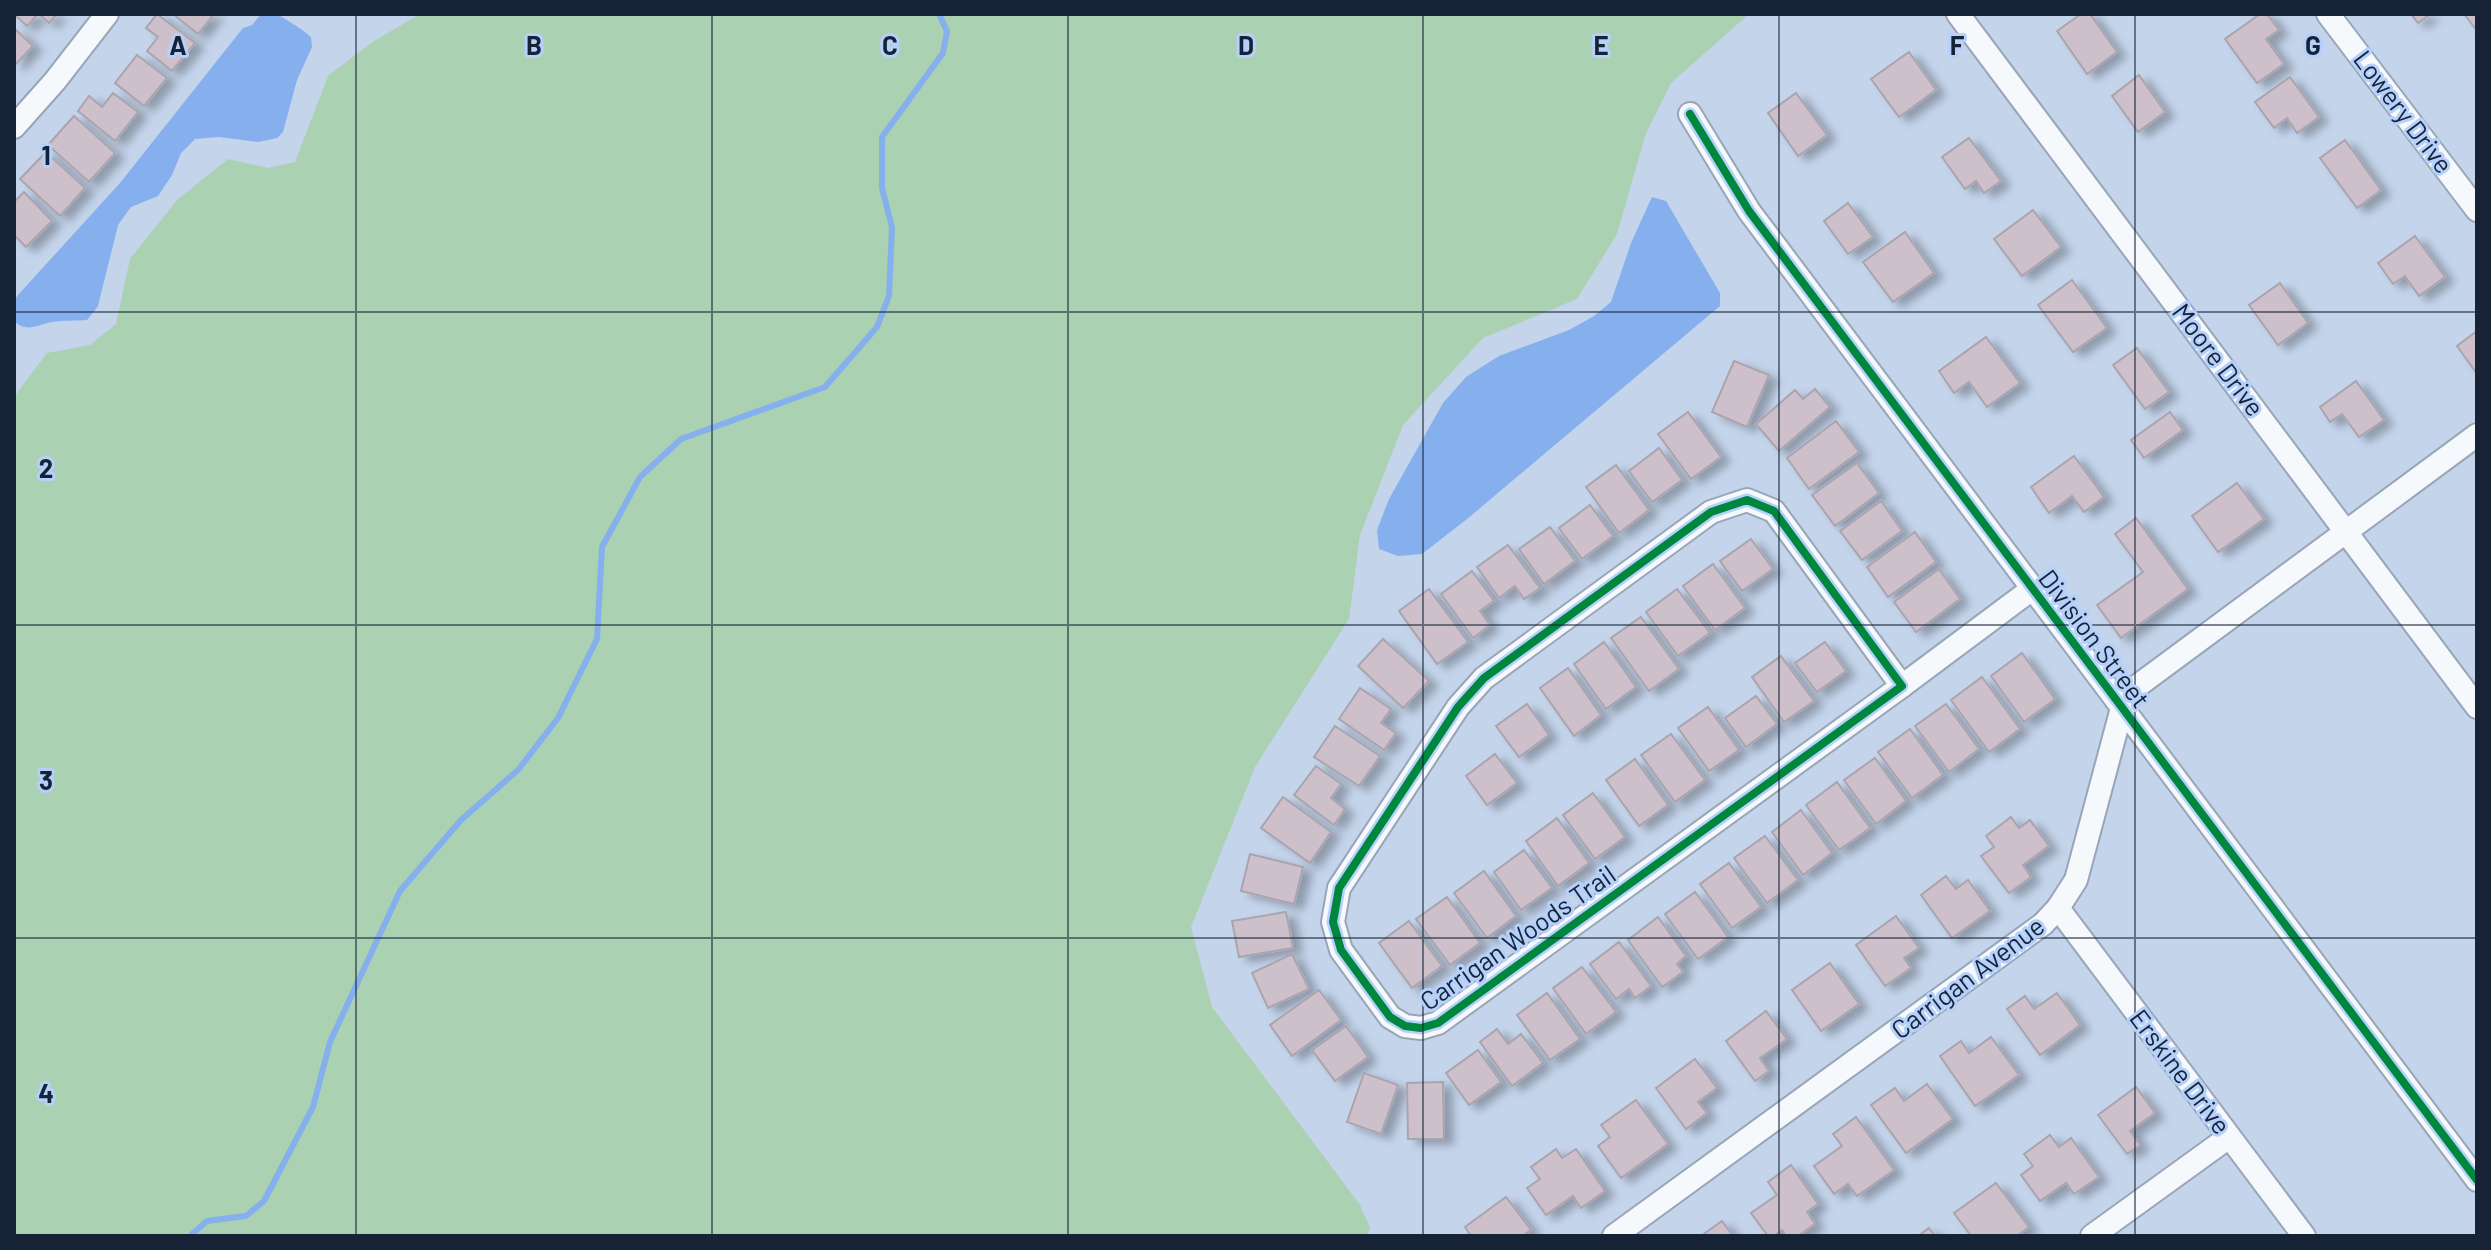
<svg xmlns="http://www.w3.org/2000/svg" width="2491" height="1250" font-family="Barlow,sans-serif">
  <defs>
    <filter id="shadow"><feDropShadow dx="9" dy="5" stdDeviation="4" flood-color="#0004"/></filter>
  </defs>
  <rect width="100%" height="100%" fill="#c4d4eb"/>
  <path fill="#aad1b2" d="M420 14H1749L1671 83 1646 133 1617 234 1577 299 1483 338 1403 425 1360 535 1349 619 1255 767 1191 927 1212 1007 1360 1205 1370 1228 1367 1236H14V397L47 353 90 345 116 324 130 259 178 199 228 159 268 168 295 162 328 76 371 43Z"/>
  <g fill="#86afed">
    <path d="M261 14H277L301 29 311 37 312 47 297 80 283 132 277 138 258 142 219 137 195 139 181 153 172 175 158 196 131 207 118 225 98 306 87 320C76 321 64 320 52 322 37 325 27 333 14 321V301L18 295 120 183 243 28 252 25Z"/>
    <path d="M1652 197 1666 201 1720 293V306L1467 519 1422 554 1398 556 1379 549 1377 530 1389 499 1443 403 1466 377 1499 356 1569 330 1594 316 1611 302 1631 243Z"/>
  </g>
  <g fill="none" stroke-linecap="round" stroke-linejoin="round">
    <path stroke="#86afed" stroke-width="6" d="M190 1236 207 1221 246 1216 264 1201 313 1107 330 1042 400 891 461 820 518 770 558 718 597 639 602 547 640 477 681 439 825 387 877 327 889 296 892 227 882 188V137L943 53 947 31 939 14"/>
  </g>
  <g fill="#cdc0cb" stroke="#aaa4ae" stroke-width="2" filter="url(#shadow)">
    <path d="M14 14H38L27 26Z"/>
    <path d="M39 14H57L49 23Z"/>
    <path d="M157 14 195 43 172 71 147 51 158 37 146 28Z"/>
    <path d="M173 14H214L198 34Z"/>
    <path d="M2081 14H2090L2117 52 2087 74 2057 31Z"/>
    <path d="M2260 14H2267L2279 30 2266 39 2284 64 2257 83 2225 39Z"/>
    <path d="M2411 14H2430L2418 23Z"/>
    <path d="M2464 14H2477V27L2475 28Z"/>
    <path d="M14 28 33 46 14 66Z"/>
    <path d="M1909 52 1936 90 1899 117 1871 79Z"/>
    <path d="M137 55 167 78 144 106 115 83Z"/>
    <path d="M2139 75 2165 112 2138 132 2112 96Z"/>
    <path d="M2290 77 2319 117 2297 133 2287 118 2274 128 2255 102Z"/>
    <path d="M113 93 138 112 115 141 78 111 89 96 102 107Z"/>
    <path d="M1796 93 1827 135 1798 156 1768 113Z"/>
    <path d="M74 116 115 153 89 182 48 145Z"/>
    <path d="M1969 138 2001 181 1984 193 1976 181 1965 189 1942 157Z"/>
    <path d="M2345 140 2381 190 2357 208 2320 158Z"/>
    <path d="M46 152 85 188 60 216 20 179Z"/>
    <path d="M24 192 52 221 26 247 14 235V202Z"/>
    <path d="M1848 203 1873 237 1848 254 1824 221Z"/>
    <path d="M2033 210 2061 247 2022 276 1994 239Z"/>
    <path d="M1905 232 1934 273 1893 302 1863 262Z"/>
    <path d="M2415 236 2445 277 2419 296 2405 276 2393 284 2378 263Z"/>
    <path d="M2072 280 2107 328 2073 352 2038 305Z"/>
    <path d="M2280 283 2308 323 2278 345 2249 305Z"/>
    <path d="M2477 331V370L2475 371 2457 346Z"/>
    <path d="M1986 337 2020 383 1987 407 1969 382 1954 393 1939 371Z"/>
    <path d="M2137 348 2169 392 2145 409 2113 365Z"/>
    <path d="M1734 361 1769 375 1747 427 1712 412Z"/>
    <path d="M2356 381 2384 420 2359 437 2342 414 2330 422 2320 407Z"/>
    <path d="M1815 389 1830 407 1779 451 1756 424 1795 390 1803 399Z"/>
    <path d="M1688 412 1721 457 1691 479 1658 434Z"/>
    <path d="M2170 412 2183 430 2144 458 2131 440Z"/>
    <path d="M1836 421 1859 452 1809 489 1787 458Z"/>
    <path d="M1659 448 1682 480 1652 502 1629 471Z"/>
    <path d="M2074 456 2104 497 2084 512 2072 496 2049 513 2031 487Z"/>
    <path d="M1857 463 1879 493 1835 526 1812 495Z"/>
    <path d="M1616 465 1649 510 1619 533 1586 487Z"/>
    <path d="M2237 483 2264 519 2218 552 2192 516Z"/>
    <path d="M1881 501 1902 531 1862 560 1840 531Z"/>
    <path d="M1590 505 1613 536 1582 559 1559 528Z"/>
    <path d="M2136 518 2188 589 2121 638 2097 605 2143 572 2115 534Z"/>
    <path d="M1550 527 1575 561 1544 584 1519 549Z"/>
    <path d="M1915 532 1936 562 1888 597 1867 567Z"/>
    <path d="M1751 539 1773 569 1742 591 1720 561Z"/>
    <path d="M1508 545 1540 588 1524 599 1515 586 1499 598 1477 567Z"/>
    <path d="M1713 564 1745 608 1715 630 1683 586Z"/>
    <path d="M1939 569 1960 599 1916 632 1894 602Z"/>
    <path d="M1472 571 1494 601 1480 611 1490 625 1473 638 1441 594Z"/>
    <path d="M1429 589 1468 642 1437 664 1399 611Z"/>
    <path d="M1677 589 1710 633 1678 656 1646 612Z"/>
    <path d="M1641 617 1679 669 1649 691 1611 638Z"/>
    <path d="M1383 639 1429 681 1403 708 1358 666Z"/>
    <path d="M1604 642 1636 687 1606 709 1574 664Z"/>
    <path d="M1825 642 1846 671 1817 692 1795 663Z"/>
    <path d="M2022 653 2055 699 2024 722 1991 676Z"/>
    <path d="M1781 656 1814 701 1784 722 1752 677Z"/>
    <path d="M1568 668 1601 715 1574 736 1540 688Z"/>
    <path d="M1982 677 2020 729 1989 752 1951 700Z"/>
    <path d="M1360 688 1391 709 1381 723 1396 733 1384 750 1339 719Z"/>
    <path d="M1756 696 1777 724 1746 747 1725 718Z"/>
    <path d="M1527 704 1549 735 1519 757 1496 726Z"/>
    <path d="M1946 704 1979 749 1949 772 1915 726Z"/>
    <path d="M1708 707 1739 750 1709 771 1678 728Z"/>
    <path d="M1335 726 1380 756 1359 786 1314 757Z"/>
    <path d="M1910 729 1943 775 1912 798 1878 752Z"/>
    <path d="M1671 734 1705 780 1675 802 1641 755Z"/>
    <path d="M1495 754 1517 783 1487 805 1466 776Z"/>
    <path d="M1875 758 1906 801 1876 824 1844 780Z"/>
    <path d="M1635 759 1668 805 1639 826 1606 780Z"/>
    <path d="M1316 766 1341 784 1331 798 1345 809 1334 825 1294 795Z"/>
    <path d="M1837 782 1870 828 1839 850 1806 805Z"/>
    <path d="M1593 793 1625 837 1595 859 1563 815Z"/>
    <path d="M1283 797 1331 832 1310 863 1261 828Z"/>
    <path d="M1801 810 1832 853 1803 875 1772 832Z"/>
    <path d="M2011 817 2019 828 2030 820 2049 846 2023 865 2031 877 2009 893 1981 856 1994 847 1986 836Z"/>
    <path d="M1557 818 1589 863 1558 886 1526 841Z"/>
    <path d="M1765 836 1798 880 1767 903 1734 858Z"/>
    <path d="M1524 850 1552 888 1521 910 1494 872Z"/>
    <path d="M1250 854 1303 867 1294 904 1241 891Z"/>
    <path d="M1729 863 1761 907 1732 928 1700 884Z"/>
    <path d="M1484 871 1516 916 1487 938 1454 893Z"/>
    <path d="M1946 876 1956 889 1968 880 1990 911 1952 938 1921 895Z"/>
    <path d="M1695 892 1728 937 1698 959 1665 914Z"/>
    <path d="M1447 897 1480 943 1450 965 1416 919Z"/>
    <path d="M1286 912 1293 948 1239 957 1232 921Z"/>
    <path d="M1896 916 1919 948 1904 958 1911 968 1885 986 1856 945Z"/>
    <path d="M1658 917 1686 956 1677 964 1683 972 1662 987 1628 940Z"/>
    <path d="M1409 921 1442 966 1412 988 1379 943Z"/>
    <path d="M1619 942 1651 986 1635 998 1629 989 1616 999 1590 964Z"/>
    <path d="M1292 954 1309 989 1268 1008 1252 973Z"/>
    <path d="M1830 963 1859 1004 1821 1031 1792 990Z"/>
    <path d="M1582 967 1616 1012 1586 1034 1553 988Z"/>
    <path d="M1319 990 1341 1020 1292 1056 1270 1025Z"/>
    <path d="M1547 993 1580 1039 1550 1060 1517 1015Z"/>
    <path d="M2057 993 2080 1025 2040 1055 2007 1009 2025 996 2034 1009Z"/>
    <path d="M1766 1011 1787 1039 1760 1058 1769 1071 1755 1081 1726 1041Z"/>
    <path d="M1346 1026 1368 1057 1335 1081 1312 1050Z"/>
    <path d="M1497 1029 1508 1044 1521 1034 1543 1063 1512 1086 1480 1042Z"/>
    <path d="M1991 1037 2019 1075 1975 1106 1940 1056 1961 1041 1969 1053Z"/>
    <path d="M1478 1050 1501 1082 1469 1105 1446 1073Z"/>
    <path d="M1695 1059 1717 1088 1698 1102 1707 1113 1686 1129 1656 1088Z"/>
    <path d="M1364 1073 1398 1085 1381 1134 1347 1122Z"/>
    <path d="M1443 1082 1444 1139H1408L1407 1083Z"/>
    <path d="M1927 1084 1953 1119 1906 1153 1871 1105 1895 1088 1904 1101Z"/>
    <path d="M2136 1087 2155 1113 2130 1131 2140 1145 2127 1154 2098 1115Z"/>
    <path d="M1636 1100 1668 1144 1621 1178 1598 1146 1610 1137 1601 1125Z"/>
    <path d="M1856 1117 1894 1170 1857 1196 1848 1184 1834 1194 1814 1166 1842 1146 1833 1134Z"/>
    <path d="M2050 1135 2059 1147 2071 1138 2099 1177 2074 1194 2066 1183 2040 1201 2021 1175 2033 1166 2024 1154Z"/>
    <path d="M1556 1149 1562 1158 1576 1149 1605 1191 1581 1208 1573 1196 1546 1215 1527 1188 1540 1179 1531 1167Z"/>
    <path d="M1791 1165 1818 1204 1807 1212 1815 1224 1798 1236H1786L1782 1230 1774 1236H1768L1751 1213 1777 1195 1768 1182Z"/>
    <path d="M1996 1183 2029 1227 2017 1236H1971L1954 1213Z"/>
    <path d="M1506 1197 1531 1230 1522 1236H1471L1465 1227Z"/>
    <path d="M1722 1221 1733 1236H1701Z"/>
    <path d="M1929 1228 1935 1236H1918Z"/>
  </g>
  <g fill="none" stroke-linecap="round" stroke-linejoin="round">
    <defs>
      <g id="minor">
        <path d="M1958 14 2477 707"/>
        <path d="M2328 14 2477 210"/>
        <path d="M1690 114 1749 211 2477 1180"/>
        <path d="M14 127 55 81 107 14"/>
        <path d="M1747 500 1774 511 1902 686 1438 1023 1421 1028 1405 1026 1390 1017 1341 950 1333 922 1339 888 1458 707 1484 678 1711 512Z"/>
        <path d="M1902 686 2032 589"/>
        <path d="M2058 908 2304 1236"/>
        <path d="M1614 1236 2043 924 2058 908 2076 880 2122 708 2140 684 2477 435"/>
        <path d="M2092 1236 2229 1137"/>
      </g>
    </defs>
    <use href="#minor" stroke="#98a5b8" stroke-width="26"/>
    <use href="#minor" stroke="#f6f9fc" stroke-width="22"/>
    <defs>
      <g id="cycleway">
        <path d="M1690 114 1749 211 2477 1180"/>
        <path d="M1747 500 1774 511 1902 686 1438 1023 1421 1028 1405 1026 1390 1017 1341 950 1333 922 1339 888 1458 707 1484 678 1711 512Z"/>
      </g>
    </defs>
    <use href="#cycleway" stroke="#b5d0fa" stroke-width="13"/>
    <use href="#cycleway" stroke="#00873e" stroke-width="8"/>
  </g>
  <path fill="none" stroke="#162337" stroke-width="2" stroke-opacity="0.55" d="M356 14V1236M712 14V1236M1068 14V1236M1423 14V1236M1779 14V1236M2135 14V1236M14 312H2477M14 625H2477M14 938H2477"/>
  <g text-anchor="middle" stroke-width="6" stroke-linejoin="round" paint-order="stroke">
    <g font-size="26" fill="#162337" stroke="#b5d0fa">
      <text transform="translate(2403 112) rotate(53)" y="9">Lowery Drive</text>
      <text transform="translate(2218 360) rotate(53)" y="9">Moore Drive</text>
      <text transform="translate(2094 639) rotate(53)" y="9">Division Street</text>
      <text transform="translate(1518 938) rotate(-35)" y="9">Carrigan Woods Trail</text>
      <text transform="translate(1968 978) rotate(-37)" y="9">Carrigan Avenue</text>
      <text transform="translate(2180 1072) rotate(53)" y="9">Erskine Drive</text>
    </g>
  </g>
  <g font-size="26" text-anchor="middle" font-weight="bold" fill="#162337" stroke="#b5d0fa" stroke-width="6" stroke-linejoin="round" paint-order="stroke">
    <text x="178" y="55">A</text>
    <text x="534" y="55">B</text>
    <text x="890" y="55">C</text>
    <text x="1246" y="55">D</text>
    <text x="1601" y="55">E</text>
    <text x="1957" y="55">F</text>
    <text x="2313" y="55">G</text>
    <text x="46" y="165">1</text>
    <text x="46" y="478">2</text>
    <text x="46" y="790">3</text>
    <text x="46" y="1103">4</text>
  </g>
  <rect width="2491" height="1250" fill="none" stroke="#162337" stroke-width="32"/>
</svg>
